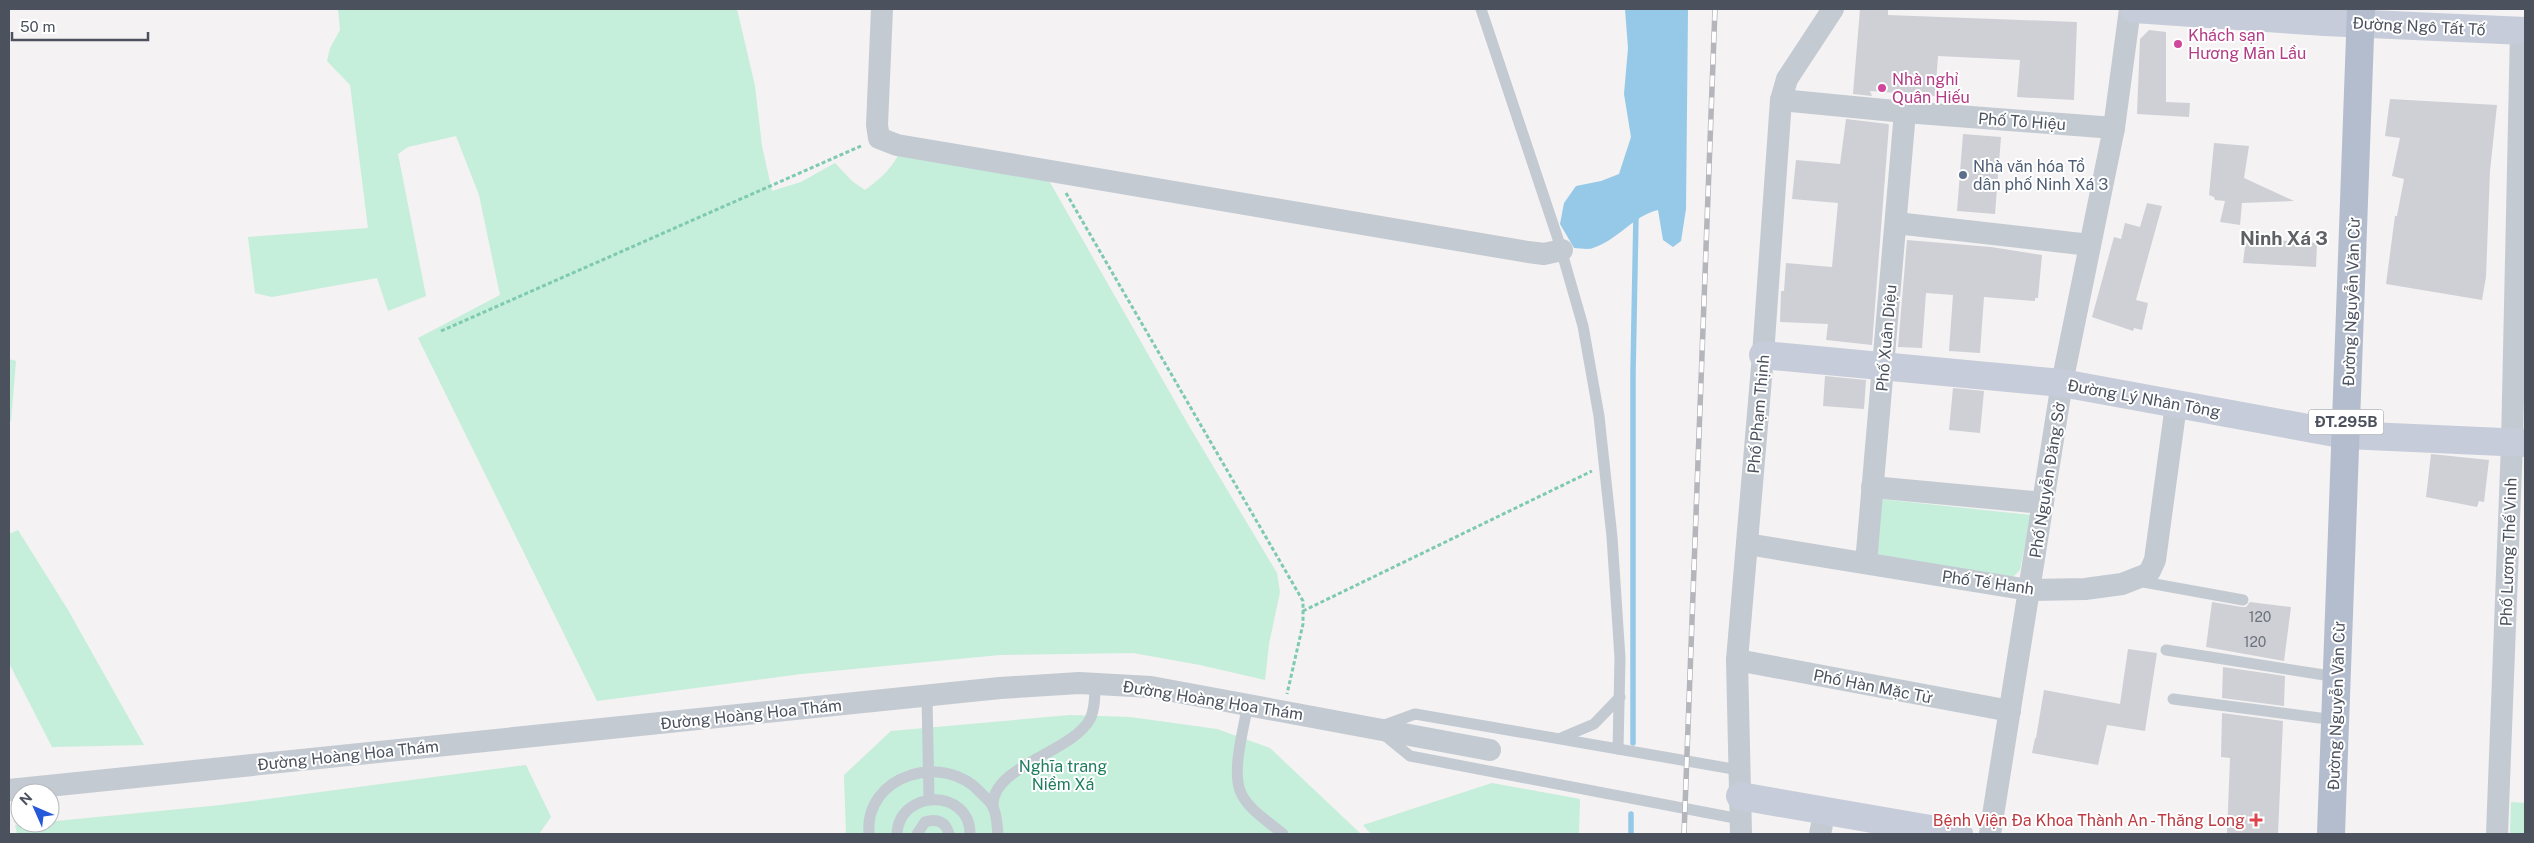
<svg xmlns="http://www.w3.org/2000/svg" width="2534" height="843" font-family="'Public Sans',sans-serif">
  <rect width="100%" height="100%" fill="#f4f2f2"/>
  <g fill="#c5eedb">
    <path d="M338 9H737L755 86 762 146 772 191 801 182 835 163 852 181 865 190C880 179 892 169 900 151L1048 179 1189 426 1277 573 1280 592 1269 644 1265 680 1200 665 1133 653 1000 655 801 674 597 701 418 338 500 295 479 195 456 136 408 147 398 154 426 296 388 311 377 278 272 297 255 293 248 237 368 228 350 85 327 61 330 48 340 30Z"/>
    <path d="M9 359 16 361 11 421H9Z"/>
    <path d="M1880 499 2031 515 2020 570 2012 578 1874 557Z"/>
    <path d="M18 530 68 610 144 745 52 747 9 663V534Z"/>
    <path d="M1070 715 1130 717 1217 729 1270 748 1361 834H846L844 775 891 731Z"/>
    <path d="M526 765 551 817 539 834H17L15 825 221 805Z"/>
    <path d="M1492 783 1580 799 1579 834H1371L1363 825Z"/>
    <path d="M2511 802 2525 803V834H2510Z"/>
  </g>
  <path fill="#95c9e7" d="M1625 9H1688L1686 209 1681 241 1673 247 1663 240 1658 210C1633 216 1618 240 1593 248 1588 250 1580 248 1574 248L1560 224 1564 203 1576 186 1601 181 1619 174 1631 137 1624 94 1628 48Z"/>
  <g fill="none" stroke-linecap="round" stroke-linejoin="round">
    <g stroke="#95c9e7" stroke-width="5.5">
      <path d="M1633 743V373L1636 215"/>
      <path d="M1631 834V814"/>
    </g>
  </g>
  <g fill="#cfd0d6">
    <path d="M1860 9H1888V15L2077 22 2074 100 2017 97 2020 60 1938 56 1935 96 1870 91 1872 96 1853 94Z"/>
    <path d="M2149 30 2166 32V102L2190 103 2189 117 2137 114 2140 39Z"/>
    <path d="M2390 99 2497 105 2490 171 2486 277 2482 300 2386 284 2395 216H2397L2404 179 2392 176 2400 138 2385 136Z"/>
    <path d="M1846 119 1888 124 1889 125 1872 345 1826 340 1828 324 1780 322 1781 291H1784L1786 263 1832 267 1838 203 1792 199 1796 160 1840 164Z"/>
    <path d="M1963 134 2001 137 1995 214 1957 211Z"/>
    <path d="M2214 143 2249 146 2244 178 2294 201 2242 203 2240 225 2220 222 2225 201 2215 200 2214 197 2209 195Z"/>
    <path d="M2147 203 2162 206 2136 300 2148 303 2142 330 2134 328 2133 331 2092 317 2114 237 2121 239 2125 223 2140 227Z"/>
    <path d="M2246 238 2317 243 2316 267 2243 263Z"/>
    <path d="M1907 240 1991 247 2042 255 2038 298H2035V301L1984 297 1980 353 1949 351 1953 295 1926 293 1922 348 1898 347Z"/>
    <path d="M1825 376 1866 380 1864 409 1823 406Z"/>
    <path d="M1953 388 1984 391 1980 433 1949 430Z"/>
    <path d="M2431 454 2489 460 2484 502 2479 501 2477 507 2426 497Z"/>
    <path d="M2212 602 2242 607H2246L2250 602 2291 607 2284 661 2206 647Z"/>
    <path d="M2128 649 2157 653 2145 731 2107 725 2098 765 2032 753 2035 738H2036L2044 690 2120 704Z"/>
    <path d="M2223 667 2285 676 2284 706 2222 698Z"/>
    <path d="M2222 713 2283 721 2278 834H2227L2230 758 2221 757Z"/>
  </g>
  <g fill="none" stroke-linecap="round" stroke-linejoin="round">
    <g stroke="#7ecab1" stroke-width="3" stroke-dasharray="4 2.5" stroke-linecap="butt">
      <path d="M1066 193 1303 601V624L1287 694"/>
      <path d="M441 331 861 146"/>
      <path d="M1303 611 1592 471"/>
    </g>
    <g stroke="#c4cad2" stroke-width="11">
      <path d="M2138 581 2243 600"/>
      <path d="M2166 650 2337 677"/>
      <path d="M927 696 929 799"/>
      <path d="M2173 699 2335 720"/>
      <path d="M1248 704C1244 727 1231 772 1241 793 1249 810 1269 822 1283 834"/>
      <path d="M1382 726 1415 714 1618 749 1620 658 1612 537 1599 416 1583 326 1558 239 1481 9"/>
      <path d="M1383 734 1410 756 1740 819"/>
      <path d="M1561 738 1594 724 1620 697"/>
      <path d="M1618 749 1739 770"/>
      <path d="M993 807C990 766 1072 753 1090 719 1095 709 1095 695 1095 684"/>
      <path d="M869 834C864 775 944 751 981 793 985 797 991 802 993 807 997 815 997 826 998 834"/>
      <path d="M897 834C899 789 970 788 970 834"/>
      <path d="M917 834 925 822C937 818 946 822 949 834"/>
    </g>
    <g stroke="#c4cad2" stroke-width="22">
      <path d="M882 9 877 125 879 138 897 145 1528 252 1544 254 1562 250"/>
      <path d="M1781 100 1905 112 2114 128"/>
      <path d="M1896 223 2090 245"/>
      <path d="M1872 487 2043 503"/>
      <path d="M1747 544 2029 590 2085 589 2122 584 2145 575 2150 571 2155 560 2176 405"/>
      <path d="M1866 563 1905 112"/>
      <path d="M1737 660 2010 711"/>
      <path d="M9 790 1000 688 1079 683 1151 687 1490 750"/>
      <path d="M1741 834 1737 660 1763 355 1781 100 1787 79 1833 9"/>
      <path d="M1820 834 1825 810"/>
      <path d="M1990 834 2062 383 2114 128 2130 9"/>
      <path d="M2497 834 2512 443 2521 31"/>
    </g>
    <g stroke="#c6ccd9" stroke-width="28">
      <path d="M2134 9 2325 22 2525 31"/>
      <path d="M1763 355 2062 383 2346 435 2525 443"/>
      <path d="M1740 796 1959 834"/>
    </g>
    <path stroke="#b4bdce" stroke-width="28" d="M2331 834 2361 9"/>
    <defs>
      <path id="rail" d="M1684 834 1715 9"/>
    </defs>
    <use href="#rail" stroke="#b5b6bc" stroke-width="5.5"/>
    <use href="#rail" stroke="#fff" stroke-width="4" stroke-dasharray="11" stroke-linecap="butt"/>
  </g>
  <g fill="#d1479c" stroke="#fff" stroke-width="2">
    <circle cx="2178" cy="44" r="5"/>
    <circle cx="1882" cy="88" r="5"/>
  </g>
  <circle fill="#5c6f8a" stroke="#fff" stroke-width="2" cx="1963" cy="175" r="5"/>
  <path fill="#e0444e" stroke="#fff" stroke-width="2" d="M2253.5 812.5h5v5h5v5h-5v5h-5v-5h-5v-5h5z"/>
  <g text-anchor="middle" stroke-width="4" stroke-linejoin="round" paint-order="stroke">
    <g font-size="14" fill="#6c727c">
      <text x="2260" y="622">120</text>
      <text x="2255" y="647">120</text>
    </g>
    <rect fill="#fff" stroke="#81868e" stroke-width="1" x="2308.5" y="409.5" width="75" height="25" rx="4"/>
    <g font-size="15" font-weight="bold" fill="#4b525e">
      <text x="2346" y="427">ĐT.295B</text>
    </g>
    <g font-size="16" fill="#4b525e" stroke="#fff">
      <text transform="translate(2419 26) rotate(3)" y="6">Đường Ngô Tất Tố</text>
      <text transform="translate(2022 121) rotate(4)" y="6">Phố Tô Hiệu</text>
      <text transform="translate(2351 302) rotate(-88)" y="6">Đường Nguyễn Văn Cừ</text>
      <text transform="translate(1886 338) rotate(-85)" y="6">Phố Xuân Diệu</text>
      <text transform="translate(2144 398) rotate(10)" y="6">Đường Lý Nhân Tông</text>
      <text transform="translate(1758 414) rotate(-85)" y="6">Phố Phạm Thịnh</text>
      <text transform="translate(2047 480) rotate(-81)" y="6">Phố Nguyễn Đăng Sở</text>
      <text transform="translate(2508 552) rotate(-88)" y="6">Phố Lương Thế Vinh</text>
      <text transform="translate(1988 582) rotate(8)" y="6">Phố Tế Hanh</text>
      <text transform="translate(1873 686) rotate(11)" y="6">Phố Hàn Mặc Tử</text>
      <text transform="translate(1213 700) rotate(9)" y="6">Đường Hoàng Hoa Thám</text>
      <text transform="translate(2336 706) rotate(-88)" y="6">Đường Nguyễn Văn Cừ</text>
      <text transform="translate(751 714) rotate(-6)" y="6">Đường Hoàng Hoa Thám</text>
      <text transform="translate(348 755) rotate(-6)" y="6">Đường Hoàng Hoa Thám</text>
    </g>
    <g font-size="16" fill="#b23c85" stroke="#fff" text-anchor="start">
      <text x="2188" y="41">Khách sạn<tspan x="2188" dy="18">Hương Mãn Lầu</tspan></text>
      <text x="1892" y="85">Nhà nghỉ<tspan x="1892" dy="18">Quân Hiếu</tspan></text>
    </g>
    <g font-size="16" fill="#4e5e75" stroke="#fff" text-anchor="start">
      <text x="1973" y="172">Nhà văn hóa Tổ<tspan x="1973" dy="18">dân phố Ninh Xá 3</tspan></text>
    </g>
    <g font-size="16" fill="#1e7d5d" stroke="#fff">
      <text x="1063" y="772">Nghĩa trang<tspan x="1063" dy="18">Niềm Xá</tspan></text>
    </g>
    <g font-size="16" fill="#be3a42" stroke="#fff" text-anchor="end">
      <text x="2245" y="826">Bệnh Viện Đa Khoa Thành An - Thăng Long</text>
    </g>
    <g font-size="19" font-weight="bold" fill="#5f6166" stroke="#fff">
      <text x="2284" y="245">Ninh Xá 3</text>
    </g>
  </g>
  <rect width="2534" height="843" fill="none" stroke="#4b525e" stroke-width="20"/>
  <g transform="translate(35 808) rotate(315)"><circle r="24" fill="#ffffff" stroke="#b7babf"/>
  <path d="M0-4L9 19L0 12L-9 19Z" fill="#2658da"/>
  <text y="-8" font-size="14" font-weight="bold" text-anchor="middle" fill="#4b525e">N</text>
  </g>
  <path d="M12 32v8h136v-8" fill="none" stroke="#4b525e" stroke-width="2.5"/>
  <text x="20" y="32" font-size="15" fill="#4b525e" stroke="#ffffff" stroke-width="4" paint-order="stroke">50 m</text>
</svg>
